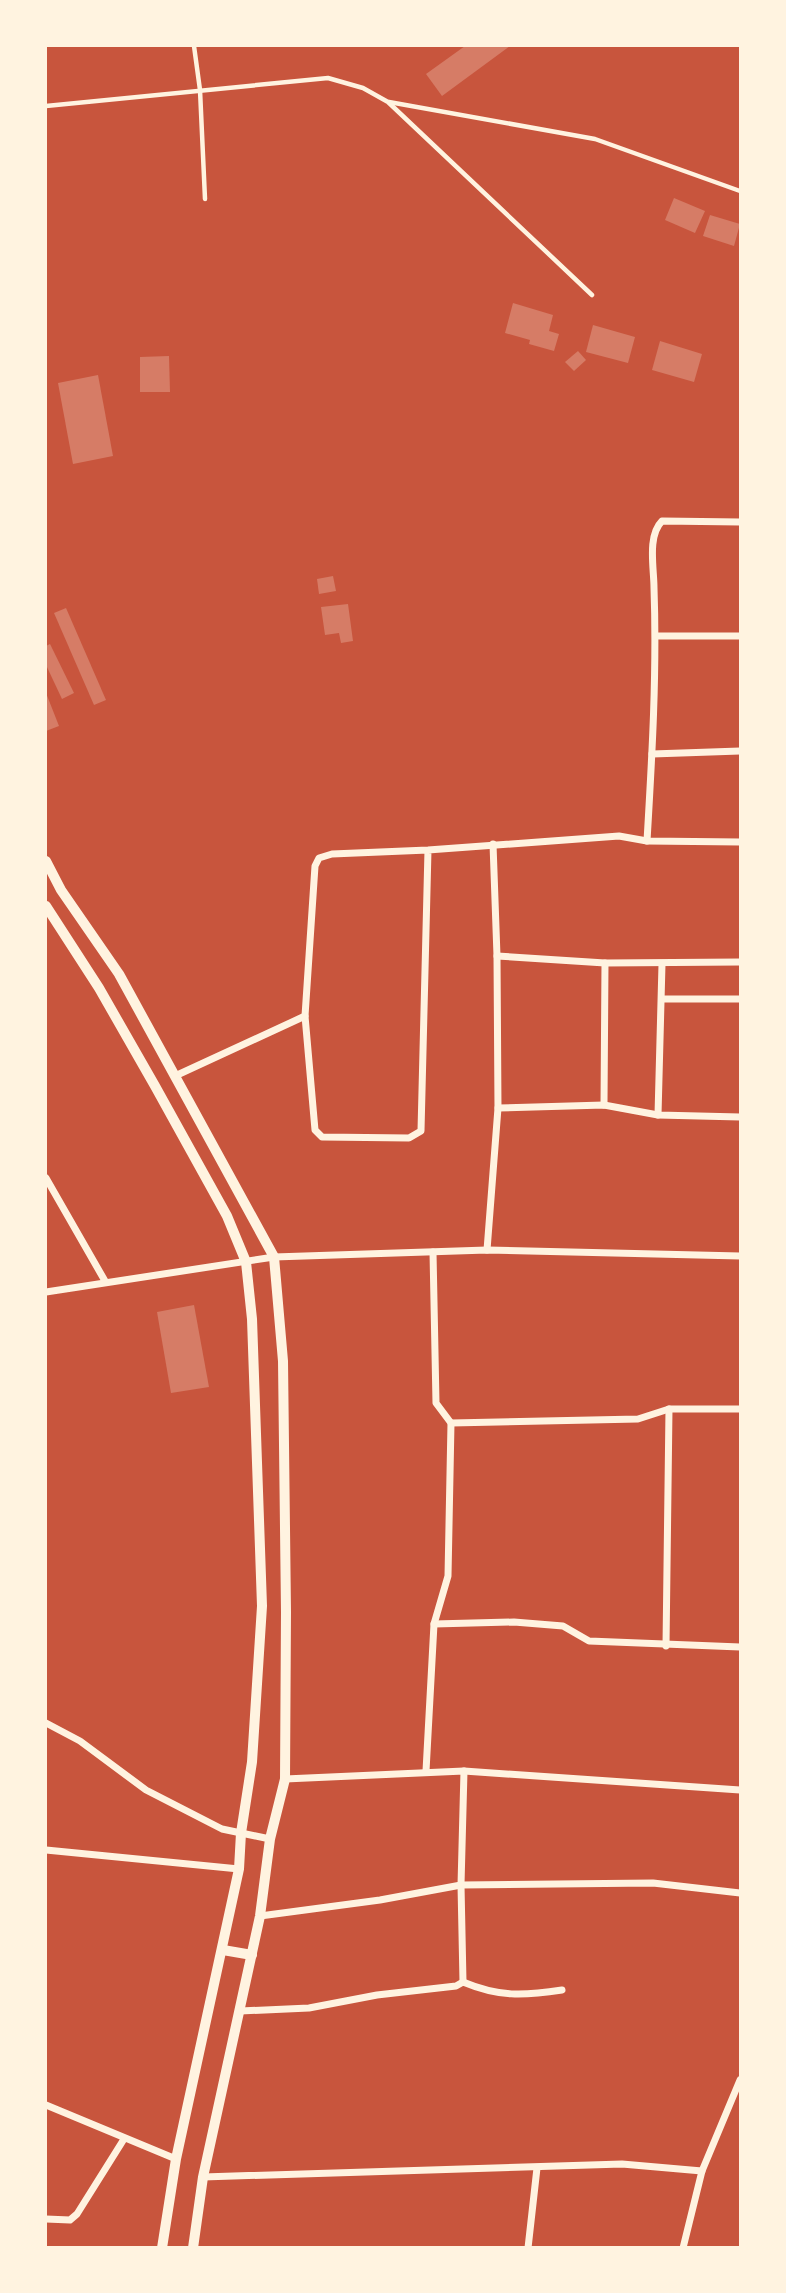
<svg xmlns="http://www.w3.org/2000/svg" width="786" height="2293" font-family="Arial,sans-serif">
  <rect width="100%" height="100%" fill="#c8553d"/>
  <g fill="#d67c66">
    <path d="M465 46H510L442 96 426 74Z"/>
    <path d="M674 198 705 211 695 233 665 220Z"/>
    <path d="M710 215 740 224 734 246 703 236Z"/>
    <path d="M513 303 553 315 549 331 559 334 554 351 529 344 530 340 505 333Z"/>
    <path d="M593 325 635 337 628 363 586 352Z"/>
    <path d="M660 341 702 354 694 382 652 370Z"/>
    <path d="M578 351 586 360 574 371 565 362Z"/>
    <path d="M169 356 170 392H140V357Z"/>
    <path d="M98 375 113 456 73 464 58 383Z"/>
    <path d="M333 576 336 591 319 594 317 579Z"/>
    <path d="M348 604 353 641 341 643 339 633 325 635 321 607Z"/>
    <path d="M66 608 106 700 94 705 54 613Z"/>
    <path d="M50 644 74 693 62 699 46 665V646Z"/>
    <path d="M46 693 59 726 46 731Z"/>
    <path d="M194 1305 209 1387 171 1393 157 1312Z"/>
  </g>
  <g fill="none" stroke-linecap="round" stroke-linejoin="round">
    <g stroke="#fff3e0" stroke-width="4.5">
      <path d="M194 46 200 90 205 199"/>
      <path d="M389 102 595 139 740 191"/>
      <path d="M46 106 328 78 363 88 388 102 592 295"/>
    </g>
    <g stroke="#fff3e0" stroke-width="7">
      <path d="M656 636H740"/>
      <path d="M652 754 740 751"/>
      <path d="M647 841C652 757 657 672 654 588 654 568 647 536 662 521L740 522"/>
      <path d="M428 850 421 1131 409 1138 322 1137 315 1130 305 1016 315 866 319 858 332 854 428 850 619 836 647 841 740 842"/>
      <path d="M497 956 605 963 740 962"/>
      <path d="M662 999H740"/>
      <path d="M175 1076 305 1016"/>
      <path d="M604 1105 605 963"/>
      <path d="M498 1108 604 1105 658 1115 740 1117"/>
      <path d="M658 1115 662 964"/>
      <path d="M46 1178 105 1281"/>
      <path d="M487 1250 498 1108 497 956 493 844"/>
      <path d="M46 1292 274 1257 487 1250 740 1256"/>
      <path d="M451 1423 638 1419 669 1409H740"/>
      <path d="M434 1624 514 1622 563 1626 589 1641 740 1647"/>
      <path d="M666 1646 669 1409"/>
      <path d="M46 1723 80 1741 146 1790 222 1829 270 1839"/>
      <path d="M426 1771 434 1624 448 1576 451 1423 436 1403 433 1252"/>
      <path d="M285 1779 464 1771 740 1790"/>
      <path d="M46 1850 239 1869"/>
      <path d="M260 1916 380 1900 461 1885 653 1883 740 1893"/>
      <path d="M463 1982 461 1885 464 1771"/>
      <path d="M240 2011 309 2008 377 1995 456 1986 463 1982C499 1997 523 1996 562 1990"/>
      <path d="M46 2105 176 2159"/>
      <path d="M203 2177 622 2164 702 2171"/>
      <path d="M46 2219 70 2220 77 2214 124 2139"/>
      <path d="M528 2248 537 2168"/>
      <path d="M683 2248 702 2171 740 2080"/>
    </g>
    <g stroke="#fff3e0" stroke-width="10">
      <path d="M46 861 61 890 119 974 274 1257 283 1361 286 1612 285 1779 270 1839 260 1916 203 2177 193 2248"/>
      <path d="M46 906 99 988 155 1086 227 1216 246 1262 252 1319 262 1606 252 1762 241 1833 239 1869 176 2159 162 2248"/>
      <path d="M223 1950 252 1955"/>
    </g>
  </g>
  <rect width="786" height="2293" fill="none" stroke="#fff3e0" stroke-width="94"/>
</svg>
